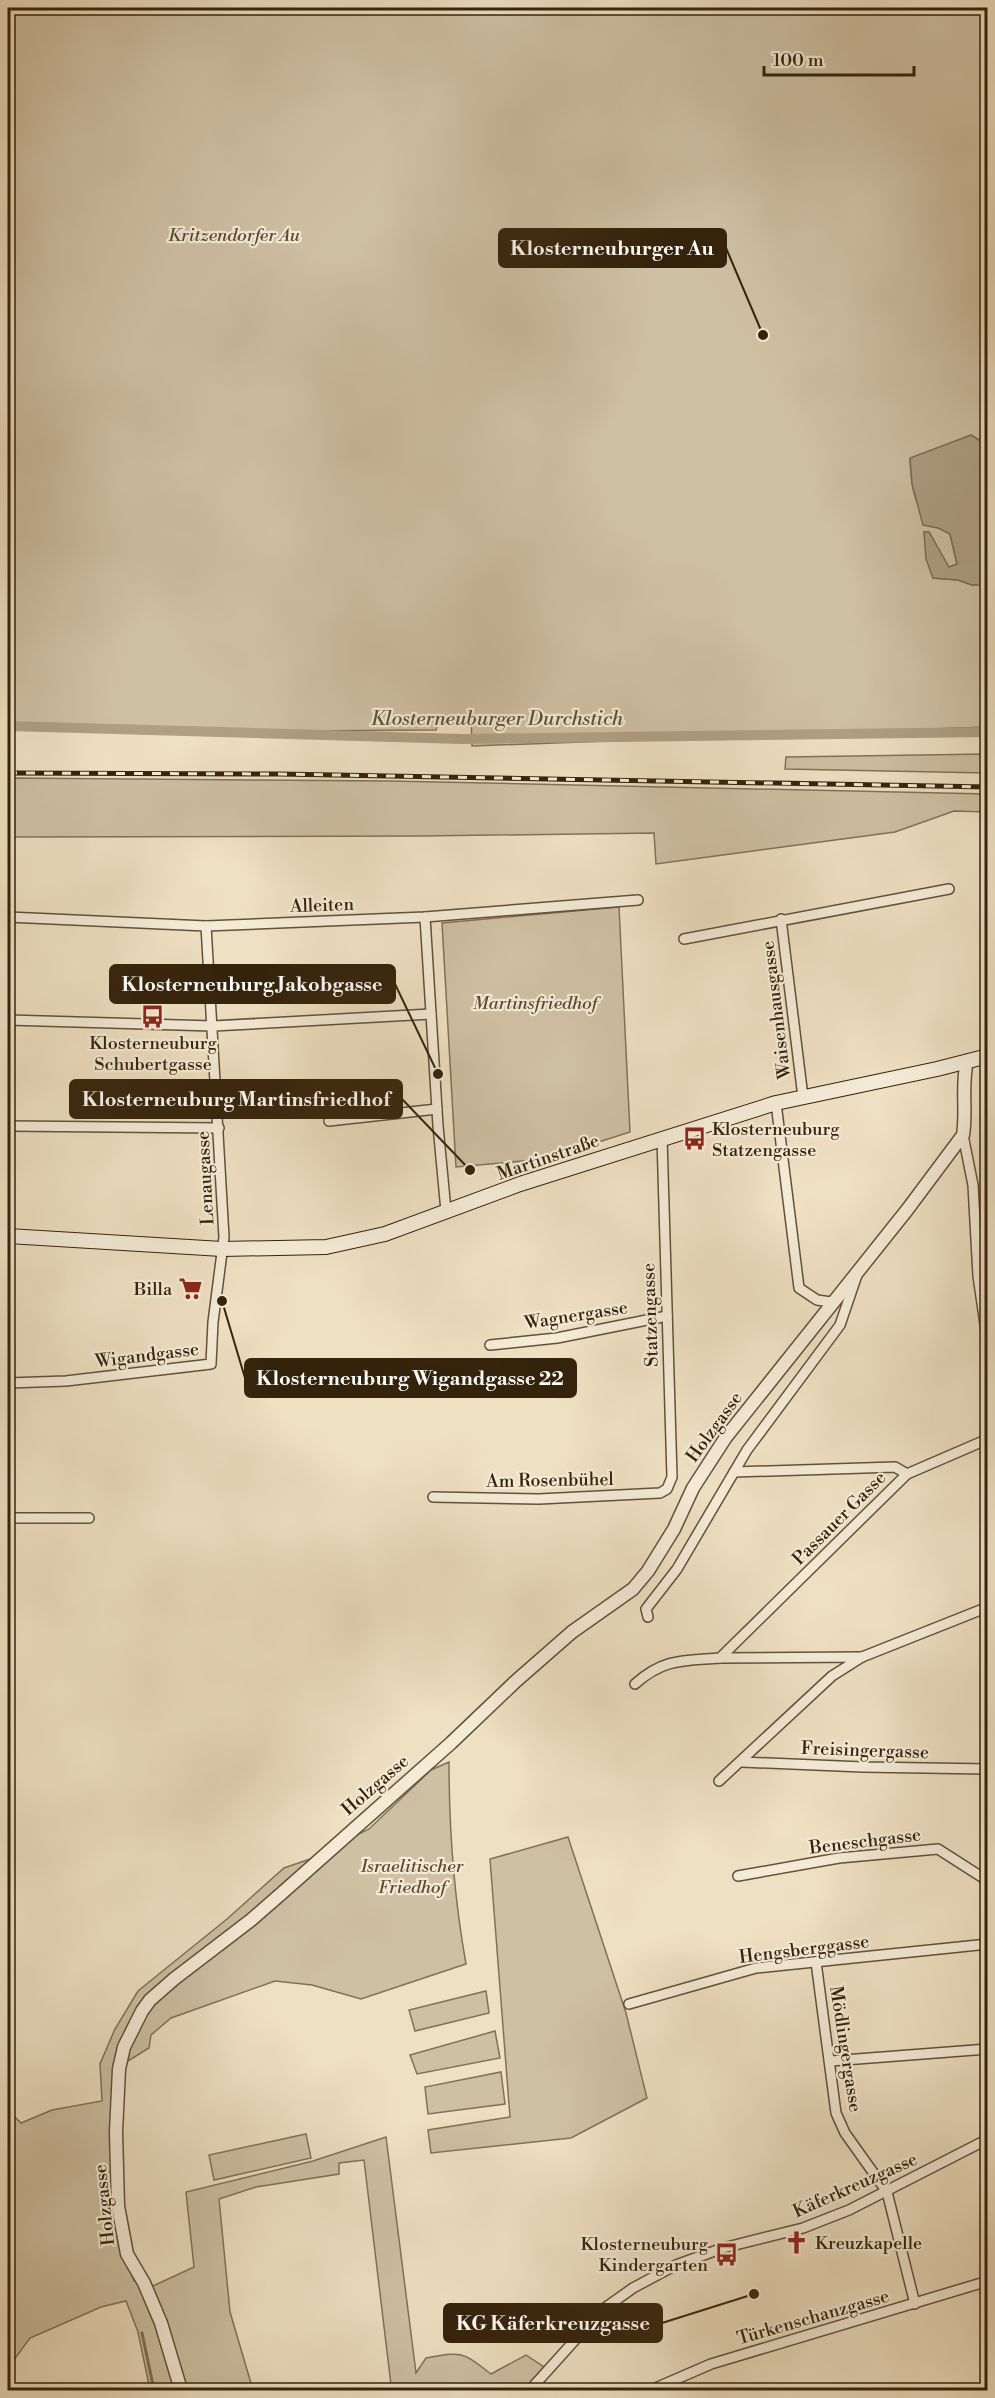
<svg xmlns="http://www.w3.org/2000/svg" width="995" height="2398" font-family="'Libre Bodoni',serif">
  <rect width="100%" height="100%" fill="#eee0c2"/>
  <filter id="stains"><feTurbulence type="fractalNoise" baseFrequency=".00333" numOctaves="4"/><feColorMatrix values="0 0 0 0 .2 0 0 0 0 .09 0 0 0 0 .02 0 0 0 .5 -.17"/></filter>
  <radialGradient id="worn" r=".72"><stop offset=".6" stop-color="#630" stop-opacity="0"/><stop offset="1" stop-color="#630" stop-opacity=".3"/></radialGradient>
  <g fill="#cec0a3" stroke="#817257" stroke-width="1.5">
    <path d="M8 8H987V445L971 435 910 459C912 495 915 516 950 534L957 564 949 568 929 532H924L933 578 958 580 972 585H987V727L472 746 471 716 439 718 436 730 289 731 8 725Z"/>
    <path d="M987 754V773L785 769 786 757Z"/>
    <path d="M8 778 390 781 987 794 988 812 954 811 895 832 656 864 654 833 421 836 8 837Z"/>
    <path d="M619 907 630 1132 546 1159 456 1167 442 923Z"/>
    <path d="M449 1762C449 1831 454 1897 466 1964L361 1999 312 1985 275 1981 171 2018 151 2035 149 2048 115 2069 110 2208 134 2281 153 2286 194 2267 186 2192 313 2161 386 2137 416 2373 426 2358C463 2351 462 2352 491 2374L526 2355 544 2367 524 2390H380L391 2385 364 2160 339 2163V2174L256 2187 219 2199 230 2312 253 2390H150L138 2332 126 2301 101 2307 30 2338 8 2368V2110L21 2123 52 2110 102 2101 100 2064 115 2029 138 1991 227 1919 284 1868 310 1859 369 1829 431 1770Z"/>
    <path d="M568 1837 626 2013 647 2098 571 2138 431 2153 428 2130 510 2117 490 1859Z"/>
    <path d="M486 1991 489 2013 415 2031 409 2010Z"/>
    <path d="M495 2031 500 2058 417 2074 410 2055Z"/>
    <path d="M501 2072 505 2104 428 2114 425 2087Z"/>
    <path d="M306 2134 311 2158 214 2180 209 2155Z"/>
  </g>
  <path fill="#afa084" stroke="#7e6e54" stroke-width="1.5" d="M971 435 987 445V585H972L958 580 933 578 926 559 924 532H929L949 567 957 564 950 534 938 528 923 525 912 484 910 458Z"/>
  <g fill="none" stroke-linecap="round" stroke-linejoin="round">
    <path stroke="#7e6e54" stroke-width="3" d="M142 2333 154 2390"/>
    <path stroke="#afa084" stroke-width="10" d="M8 726 462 739 988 732"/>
    <defs>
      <g id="minor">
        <path d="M8 917 206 926 425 917 638 900"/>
        <path d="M425 917 438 1126 446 1211"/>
        <path d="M781 919 803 1097"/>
        <path d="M684 939 949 889"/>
        <path d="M8 1020 213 1026 431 1014"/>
        <path d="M776 1103 799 1288 817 1300 831 1302"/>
        <path d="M329 1121 437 1109"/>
        <path d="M8 1126 219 1128"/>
        <path d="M963 1135 973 1185 978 1276 988 1345"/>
        <path d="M490 1345 557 1338 667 1316"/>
        <path d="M8 1383 66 1381 211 1364 213 1322 224 1237 206 926"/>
        <path d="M907 1474 988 1439"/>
        <path d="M433 1497 539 1499 660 1493 667 1489 672 1477 662 1138"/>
        <path d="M8 1518H89"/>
        <path d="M648 1617 646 1609 677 1569 747 1450 840 1325 857 1275"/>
        <path d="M862 1657 988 1607"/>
        <path d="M635 1684C664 1658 684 1661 720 1658L907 1474 895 1467 734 1472"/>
        <path d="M742 1762 863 1767 988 1769"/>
        <path d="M719 1781 832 1676 862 1657 720 1658"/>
        <path d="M738 1876 839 1858 938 1849 988 1881"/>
        <path d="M816 1962 836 2113 845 2133 887 2192 915 2304"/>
        <path d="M629 2004 756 1968 988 1944"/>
        <path d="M831 2061 988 2049"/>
        <path d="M530 2390 602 2310 633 2288 676 2265 723 2248 803 2228 849 2210 988 2139"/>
        <path d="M651 2390 711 2364 988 2281"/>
      </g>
      <path id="tertiary" d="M181 2390 161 2323 144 2283 127 2254 118 2206 116 2132 119 2069 124 2047 142 2011 150 2000 174 1979 251 1920 282 1893 451 1743 516 1681 572 1632 633 1589 648 1571 674 1529 693 1488 726 1437 907 1210 963 1135C967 1111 961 1085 967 1061"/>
      <path id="secondary" d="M8 1236 222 1249 326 1247 385 1234 520 1184 776 1103 937 1069 988 1056"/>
    </defs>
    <use href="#minor" stroke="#625239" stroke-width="12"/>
    <use href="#tertiary" stroke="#625239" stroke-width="15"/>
    <use href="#secondary" stroke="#34230b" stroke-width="16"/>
    <use href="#minor" stroke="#f4ebd7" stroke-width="9"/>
    <use href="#tertiary" stroke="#f4ebd7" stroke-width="12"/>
    <use href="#secondary" stroke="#f4ebd7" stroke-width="14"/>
    <defs>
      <path id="rail" d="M8 773 280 774 988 787"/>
    </defs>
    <use href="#rail" stroke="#34230b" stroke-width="5"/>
    <use href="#rail" stroke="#f4ebd7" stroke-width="3" stroke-dasharray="9" stroke-linecap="butt"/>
  </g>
  <defs>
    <symbol id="bus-bare" viewBox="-9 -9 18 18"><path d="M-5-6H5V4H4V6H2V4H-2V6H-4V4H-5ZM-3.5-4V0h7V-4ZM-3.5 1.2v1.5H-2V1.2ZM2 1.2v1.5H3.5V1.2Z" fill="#8f2418" stroke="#f4ebd7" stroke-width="2.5" paint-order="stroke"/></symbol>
    <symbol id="supermarket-bare" viewBox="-9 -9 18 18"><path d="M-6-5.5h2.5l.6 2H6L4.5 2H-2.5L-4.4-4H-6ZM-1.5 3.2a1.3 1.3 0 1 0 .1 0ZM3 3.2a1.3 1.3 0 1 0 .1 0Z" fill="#8f2418" stroke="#f4ebd7" stroke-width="2.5" paint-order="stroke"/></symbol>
    <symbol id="church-bare" viewBox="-9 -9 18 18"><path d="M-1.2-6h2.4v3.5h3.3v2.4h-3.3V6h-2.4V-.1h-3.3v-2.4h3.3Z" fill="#8f2418" stroke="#f4ebd7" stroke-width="2.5" paint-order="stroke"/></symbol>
  </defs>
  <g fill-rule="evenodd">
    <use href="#bus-bare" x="136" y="1000" width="33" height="33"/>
    <use href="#bus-bare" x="678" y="1122" width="33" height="33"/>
    <use href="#supermarket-bare" x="174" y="1272" width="33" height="33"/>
    <use href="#church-bare" x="780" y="2226" width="33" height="33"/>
    <use href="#bus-bare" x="710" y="2238" width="33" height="33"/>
  </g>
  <g text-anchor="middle" stroke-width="4.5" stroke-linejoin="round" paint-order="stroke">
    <g font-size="18" font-style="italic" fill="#5a4a31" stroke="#f4ebd7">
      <text x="234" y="241">Kritzendorfer Au</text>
      <text x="535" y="1009">Martinsfriedhof</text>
      <text x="412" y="1872">Israelitischer<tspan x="412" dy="21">Friedhof</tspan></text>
    </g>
    <g font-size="18" fill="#34230b" stroke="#f4ebd7">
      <text transform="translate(322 905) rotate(-2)" y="6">Alleiten</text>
      <text transform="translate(776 1010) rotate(-97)" y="6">Waisenhausgasse</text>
      <text transform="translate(548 1157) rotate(-19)" y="6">Martinstraße</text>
      <text transform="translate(205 1178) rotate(-93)" y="6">Lenaugasse</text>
      <text transform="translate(576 1315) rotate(-9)" y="6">Wagnergasse</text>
      <text transform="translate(650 1315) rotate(-92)" y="6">Statzengasse</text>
      <text transform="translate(147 1355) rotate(-7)" y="6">Wigandgasse</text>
      <text transform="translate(714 1427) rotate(-54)" y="6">Holzgasse</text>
      <text transform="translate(550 1480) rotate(-1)" y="6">Am Rosenbühel</text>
      <text transform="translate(839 1518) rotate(-45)" y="6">Passauer Gasse</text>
      <text transform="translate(865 1750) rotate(2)" y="6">Freisingergasse</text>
      <text transform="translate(375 1785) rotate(-41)" y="6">Holzgasse</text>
      <text transform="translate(865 1841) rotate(-7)" y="6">Beneschgasse</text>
      <text transform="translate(804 1949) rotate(-7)" y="6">Hengsberggasse</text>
      <text transform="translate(846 2049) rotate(81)" y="6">Mödlingergasse</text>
      <text transform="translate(855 2185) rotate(-24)" y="6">Käferkreuzgasse</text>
      <text transform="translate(104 2205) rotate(-96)" y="6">Holzgasse</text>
      <text transform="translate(813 2317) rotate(-16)" y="6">Türkenschanzgasse</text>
    </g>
    <g font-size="18" fill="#34230b" stroke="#f4ebd7" text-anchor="start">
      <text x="153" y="1049" text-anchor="middle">Klosterneuburg<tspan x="153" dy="21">Schubertgasse</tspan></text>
      <text x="712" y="1135">Klosterneuburg<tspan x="712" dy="21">Statzengasse</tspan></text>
      <text x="172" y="1295" text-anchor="end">Billa</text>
      <text x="815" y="2249">Kreuzkapelle</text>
      <text x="708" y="2250" text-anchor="end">Klosterneuburg<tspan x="708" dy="21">Kindergarten</tspan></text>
    </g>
    <g font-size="20" font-style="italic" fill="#5f4f35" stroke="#f4ebd7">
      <text x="497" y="725">Klosterneuburger Durchstich</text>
    </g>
  </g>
  <path fill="none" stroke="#34230b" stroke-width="2" d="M763 335L726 248M438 1074L395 984M470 1170L402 1099M222 1301L245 1378M754 2294L662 2323"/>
  <g fill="#34230b" stroke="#f4ebd7" stroke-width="2">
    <circle cx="763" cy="335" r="6"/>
    <circle cx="438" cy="1074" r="6"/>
    <circle cx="470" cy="1170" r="6"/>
    <circle cx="222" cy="1301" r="6"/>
    <circle cx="754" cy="2294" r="6"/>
  </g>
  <g fill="#34230b" stroke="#34230b" stroke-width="2">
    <rect x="499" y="229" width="227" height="38" rx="6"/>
    <rect x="110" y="965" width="285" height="38" rx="6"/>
    <rect x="70" y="1080" width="332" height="38" rx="6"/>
    <rect x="245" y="1359" width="331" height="38" rx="6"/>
    <rect x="444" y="2304" width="218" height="38" rx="6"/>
  </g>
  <g font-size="20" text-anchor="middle" font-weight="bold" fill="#fff">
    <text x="612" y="255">Klosterneuburger Au</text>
    <text x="252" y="991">Klosterneuburg Jakobgasse</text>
    <text x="236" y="1106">Klosterneuburg Martinsfriedhof</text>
    <text x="410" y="1385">Klosterneuburg Wigandgasse 22</text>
    <text x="553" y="2330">KG Käferkreuzgasse</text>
  </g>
  <rect width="995" height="2398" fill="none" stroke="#eee0c2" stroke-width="30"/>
  <rect x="9" y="9" width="977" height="2380" fill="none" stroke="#34230b" stroke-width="3"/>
  <rect x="15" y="15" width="965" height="2368" fill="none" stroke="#34230b" stroke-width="1.5"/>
  <path d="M764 66v9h150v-9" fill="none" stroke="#34230b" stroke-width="3"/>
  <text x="773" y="66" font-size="18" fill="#34230b" stroke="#f4ebd7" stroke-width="4.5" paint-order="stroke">100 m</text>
  <rect width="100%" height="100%" filter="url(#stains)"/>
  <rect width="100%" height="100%" fill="url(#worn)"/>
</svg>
